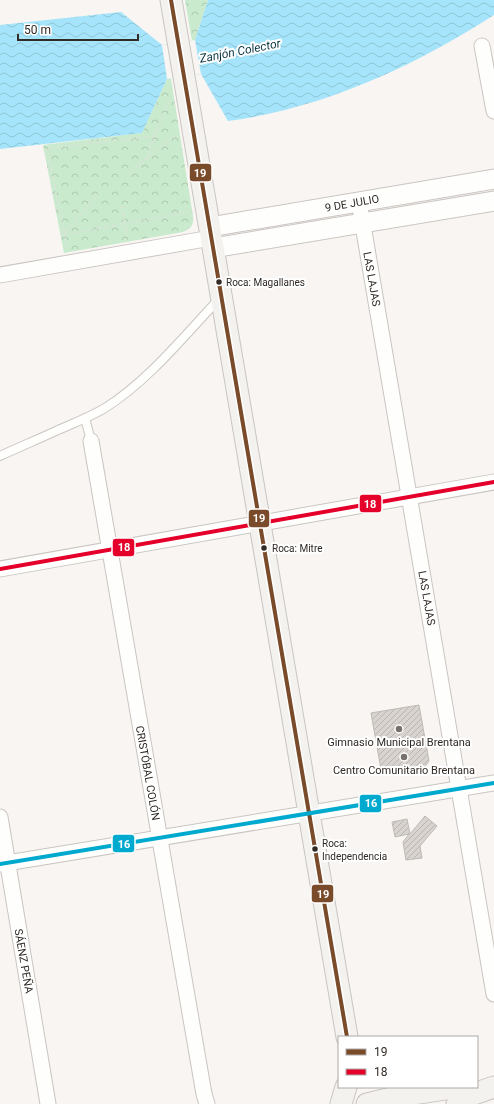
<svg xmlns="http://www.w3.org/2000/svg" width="494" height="1104" font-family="Roboto,sans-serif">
  <defs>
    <pattern id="forest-crowns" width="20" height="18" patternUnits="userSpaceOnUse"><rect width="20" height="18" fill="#c9eacd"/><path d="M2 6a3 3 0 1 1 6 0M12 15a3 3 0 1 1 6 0" fill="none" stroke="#adc9b0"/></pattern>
    <pattern id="water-waves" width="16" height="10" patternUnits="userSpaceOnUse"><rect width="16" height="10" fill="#a5e4fa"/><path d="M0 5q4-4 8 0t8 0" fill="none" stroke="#8ec4d6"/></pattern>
    <pattern id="building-hatch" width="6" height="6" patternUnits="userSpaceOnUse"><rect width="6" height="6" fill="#d8d3ce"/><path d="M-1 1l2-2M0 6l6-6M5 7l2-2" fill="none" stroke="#bab5b1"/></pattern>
  </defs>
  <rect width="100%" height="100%" fill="#f8f5f2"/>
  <g fill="url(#forest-crowns)">
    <path d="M185 0H208L195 40 192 41Z"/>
    <path d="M167 79H171L193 216C194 225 191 229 183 232L64 253 43 145 142 133Z"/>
  </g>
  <path fill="url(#water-waves)" d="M208 0H494V15C413 67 324 108 228 121L201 74 167 79 142 133 0 149V25L121 12 162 45 195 40Z"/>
  <path fill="#f8f5f2" d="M195 40 201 74 167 79 162 45Z"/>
  <g fill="url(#building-hatch)" stroke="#bebab5">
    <path d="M419 705 429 761 424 768 382 775 371 713Z"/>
    <path d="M425 816 437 826 420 846 422 858 406 860 403 842 409 834 395 837 392 822 407 819 410 834Z"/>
  </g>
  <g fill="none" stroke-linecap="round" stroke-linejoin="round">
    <defs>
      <g id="service">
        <path d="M85 418 91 441"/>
        <path d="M0 456C19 447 39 439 58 430 74 423 90 417 105 408 148 381 184 336 219 299"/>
      </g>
      <g id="minor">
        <path d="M482 46 494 111"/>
        <path d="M359 202 494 994"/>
        <path d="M0 275 211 238"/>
        <path d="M91 441 204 1094 207 1104"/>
        <path d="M0 569 494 482"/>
        <path d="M0 817 48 1104"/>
        <path d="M0 864 494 783"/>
      </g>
      <g id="tertiary">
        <path d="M210 227 494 179"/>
        <path d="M213 248 494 201"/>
      </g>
      <g id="secondary">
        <path d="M171 0 347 1037"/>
        <path d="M341 1104 346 1087"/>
        <path d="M367 1104 400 1096 458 1087"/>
        <path d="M457 1104 471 1095 494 1087"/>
      </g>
    </defs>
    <use href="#service" stroke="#cac5c1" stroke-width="10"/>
    <use href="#minor" stroke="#cac5c1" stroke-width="17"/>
    <use href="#tertiary" stroke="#cac5c1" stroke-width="21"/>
    <use href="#secondary" stroke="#cac5c1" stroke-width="23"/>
    <g stroke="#e1e0de" stroke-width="2.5" stroke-dasharray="1 3" stroke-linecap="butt">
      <path d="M146 159 169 99"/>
      <path d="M133 170 176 135"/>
      <path d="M122 207 128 238"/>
      <path d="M64 234 98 194"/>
      <path d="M61 235 188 212"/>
      <path d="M67 248 47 148 155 136"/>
    </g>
    <use href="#service" stroke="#fefefd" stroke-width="8"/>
    <use href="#minor" stroke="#fefefd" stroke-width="15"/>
    <use href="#tertiary" stroke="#fefefd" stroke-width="19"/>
    <use href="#secondary" stroke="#f4f2ef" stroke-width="21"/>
    <defs>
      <path id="bus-1" d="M171 0 347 1037"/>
      <path id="bus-2" d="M0 569 494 482"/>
      <path id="bus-3" d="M0 864 494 783"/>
    </defs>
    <use href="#bus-1" stroke="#fff" stroke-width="7"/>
    <use href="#bus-2" stroke="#fff" stroke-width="7"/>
    <use href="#bus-3" stroke="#fff" stroke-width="7"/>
    <use href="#bus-1" stroke="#7a4b2a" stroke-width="4"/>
    <use href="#bus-2" stroke="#e4002b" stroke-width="4"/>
    <use href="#bus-3" stroke="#00a9ce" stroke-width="4"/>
  </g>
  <g fill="#312924" stroke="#fff" stroke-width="1.5">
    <circle cx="219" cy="282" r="3.5"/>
    <circle cx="264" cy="548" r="3.5"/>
    <circle cx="315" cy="849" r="3.5"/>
  </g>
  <g fill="#77706c" stroke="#fff" stroke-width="1.5">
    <circle cx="399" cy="729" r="4"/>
    <circle cx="404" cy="757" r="4"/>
  </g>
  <g text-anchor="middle" stroke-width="4" stroke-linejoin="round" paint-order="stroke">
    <g font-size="10" fill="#312924" stroke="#fff" text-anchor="start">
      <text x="226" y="286">Roca: Magallanes</text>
      <text x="272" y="552">Roca: Mitre</text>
      <text x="322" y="847">Roca:<tspan x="322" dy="13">Independencia</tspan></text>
    </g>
    <g font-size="11" fill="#312924" stroke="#fff">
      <text transform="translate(352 203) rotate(-10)" y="4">9 DE JULIO</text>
      <text transform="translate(372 279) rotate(80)" y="4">LAS LAJAS</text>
      <text transform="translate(427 598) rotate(80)" y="4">LAS LAJAS</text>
      <text transform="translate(148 773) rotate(80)" y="4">CRISTÓBAL COLÓN</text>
      <text transform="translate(24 961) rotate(80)" y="4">SÁENZ PEÑA</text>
    </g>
    <g font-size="11" fill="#312924" stroke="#fff">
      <text x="399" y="746">Gimnasio Municipal Brentana</text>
      <text x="404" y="774">Centro Comunitario Brentana</text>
    </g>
    <g font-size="12" font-style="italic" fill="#0b3644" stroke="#fff">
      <text transform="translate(240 51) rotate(-11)" y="4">Zanjón Colector</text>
    </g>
  </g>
  <g stroke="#fff" stroke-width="1.5">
    <rect x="189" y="163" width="23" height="19" rx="4" fill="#7a4b2a"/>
    <rect x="359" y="494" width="23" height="19" rx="4" fill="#e4002b"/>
    <rect x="248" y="509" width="22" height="19" rx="4" fill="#7a4b2a"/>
    <rect x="112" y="538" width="23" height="19" rx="4" fill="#e4002b"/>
    <rect x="359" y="794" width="23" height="19" rx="4" fill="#00a9ce"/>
    <rect x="112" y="834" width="23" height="19" rx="4" fill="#00a9ce"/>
    <rect x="311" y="884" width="23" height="19" rx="4" fill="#7a4b2a"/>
  </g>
  <g font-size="11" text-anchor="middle" font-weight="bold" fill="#fff">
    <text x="200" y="177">19</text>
    <text x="370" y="508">18</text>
    <text x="259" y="522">19</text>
    <text x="124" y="551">18</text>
    <text x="371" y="807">16</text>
    <text x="124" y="848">16</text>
    <text x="323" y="898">19</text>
  </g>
  <rect x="338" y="1036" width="140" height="52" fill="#ffffff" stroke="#ada9a7"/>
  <rect x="346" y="1049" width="20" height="6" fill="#7a4b2a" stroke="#ada9a7"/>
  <text x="374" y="1056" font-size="12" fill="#312924">19</text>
  <rect x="346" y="1069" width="20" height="6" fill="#e4002b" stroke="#ada9a7"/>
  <text x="374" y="1076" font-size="12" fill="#312924">18</text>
  <path d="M18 34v6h120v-6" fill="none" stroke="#312924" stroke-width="2"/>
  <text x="24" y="34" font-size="12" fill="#312924" stroke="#ffffff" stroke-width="3" paint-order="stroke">50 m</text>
</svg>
